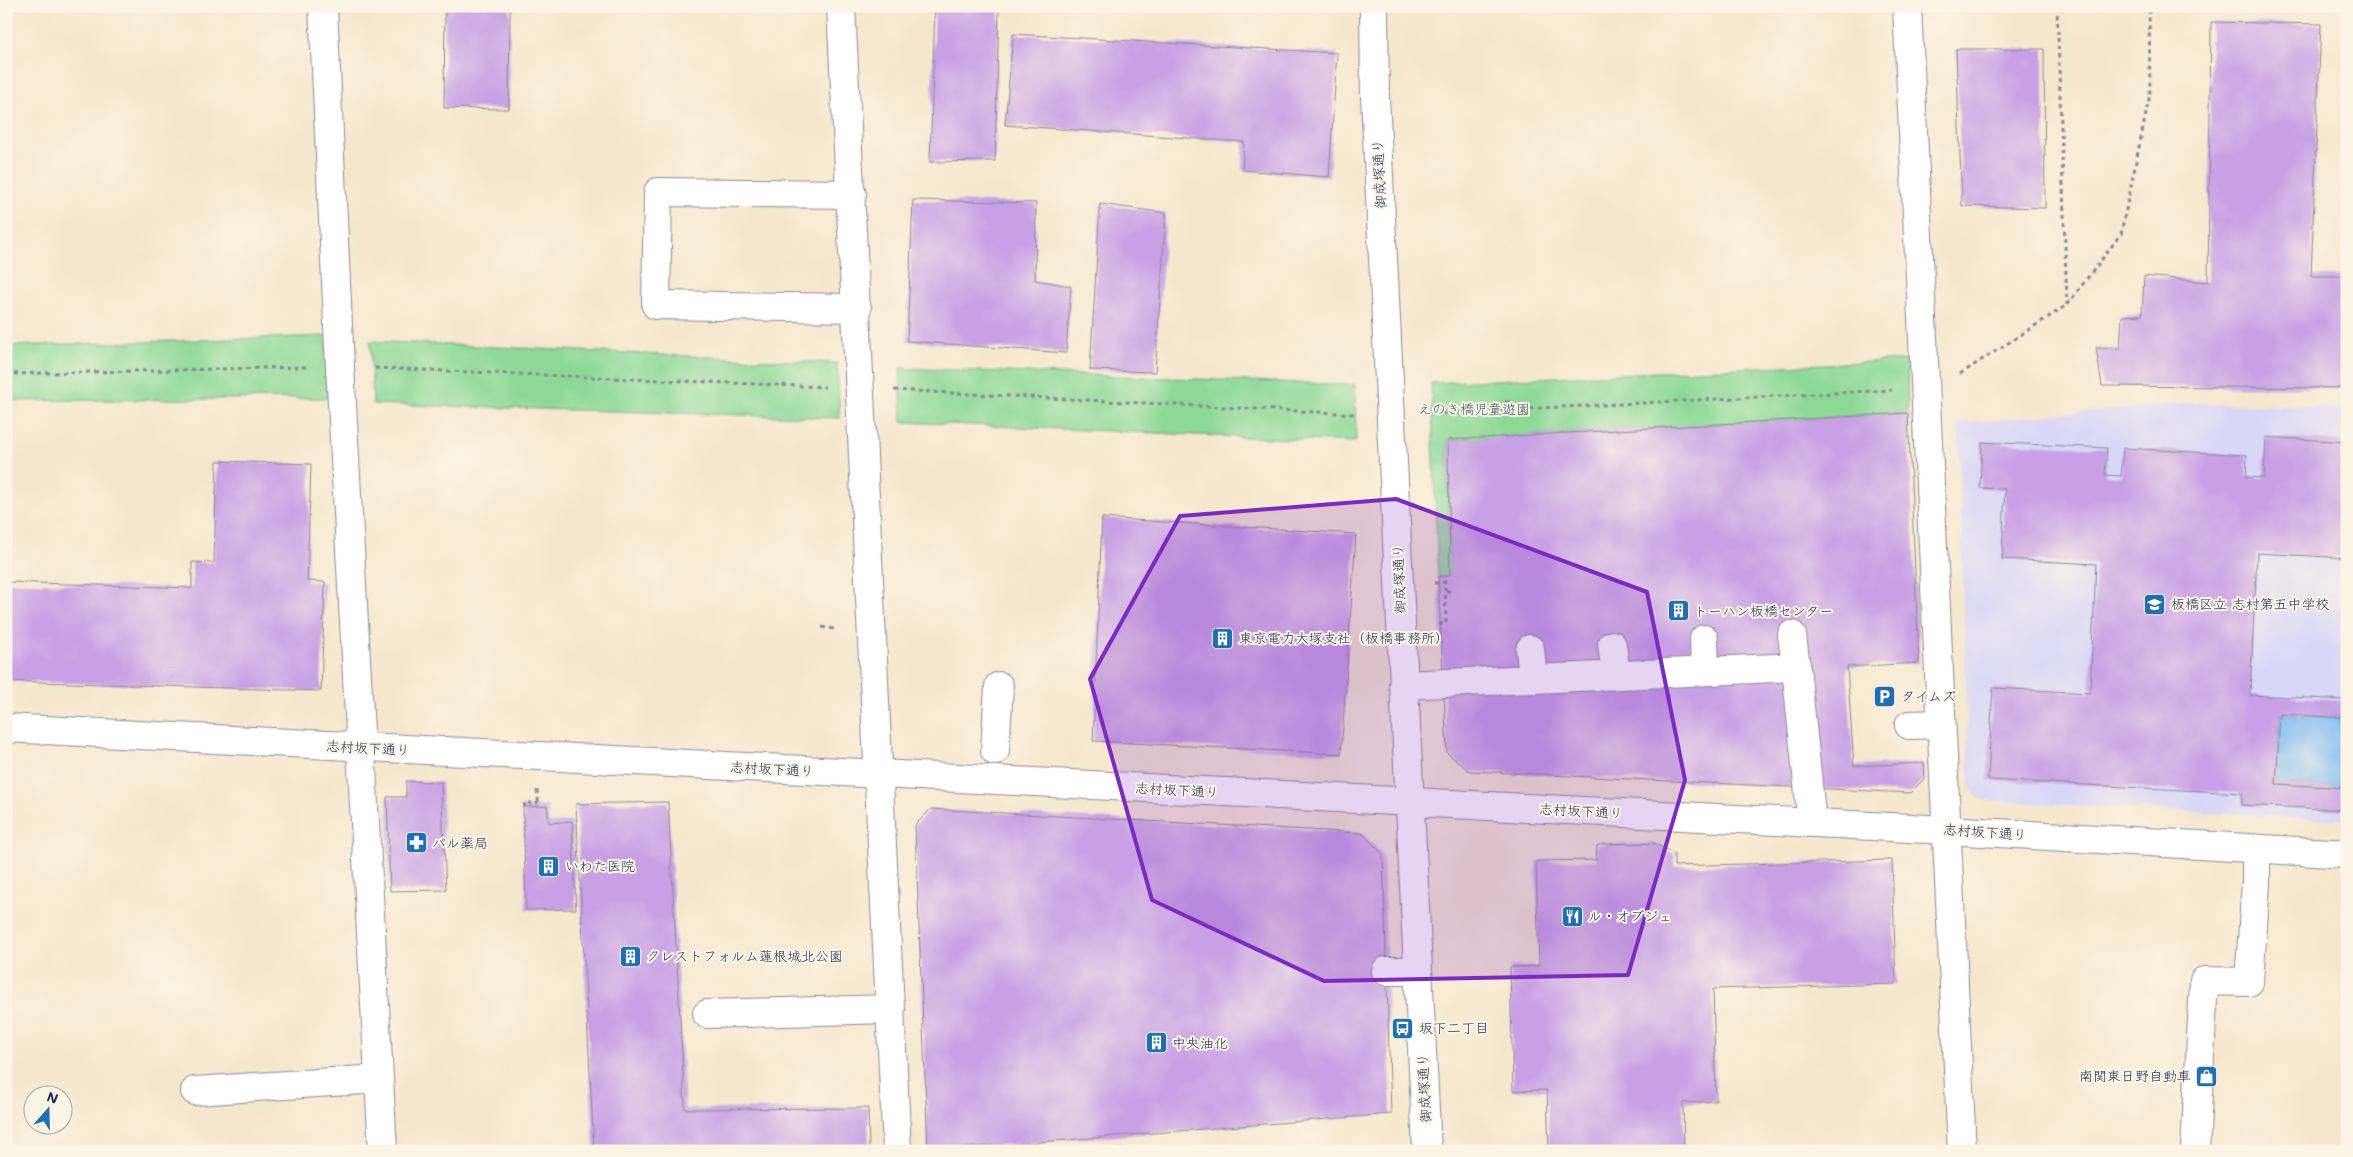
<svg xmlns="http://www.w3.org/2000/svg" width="2353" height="1157" font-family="Mali,'Klee One',sans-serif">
  <rect width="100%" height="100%" fill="#fcf5e5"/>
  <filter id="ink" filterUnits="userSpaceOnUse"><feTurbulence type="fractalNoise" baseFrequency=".02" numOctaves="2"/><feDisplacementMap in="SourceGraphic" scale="10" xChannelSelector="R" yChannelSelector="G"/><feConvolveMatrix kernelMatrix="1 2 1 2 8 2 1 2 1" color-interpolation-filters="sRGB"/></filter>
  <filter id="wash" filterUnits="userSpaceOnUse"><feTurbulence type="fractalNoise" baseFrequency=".0096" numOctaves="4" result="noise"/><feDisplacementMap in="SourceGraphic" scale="20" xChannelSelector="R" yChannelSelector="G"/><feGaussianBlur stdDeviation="1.12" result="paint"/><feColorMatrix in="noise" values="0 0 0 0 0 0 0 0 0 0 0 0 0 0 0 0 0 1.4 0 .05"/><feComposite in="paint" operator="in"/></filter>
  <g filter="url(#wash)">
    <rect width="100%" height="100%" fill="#f5e7cd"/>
    <path fill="#d9d7f7" d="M2192 403 2347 408V820L1980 800 1969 786 1958 423Z"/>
    <g fill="#8cd996" stroke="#54847a">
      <path d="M326 336 327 398 6 401V346Z"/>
      <path d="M370 341 837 363 840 418 373 404Z"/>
      <path d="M1907 360 1908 413 1448 440 1450 575 1438 577 1431 383Z"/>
      <path d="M900 368 1355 385 1356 442 902 422Z"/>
    </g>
    <path fill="#80bcf3" stroke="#4e76a8" d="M2280 714 2347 718V788L2276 784Z"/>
    <g id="blocks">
      <g fill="#c8a0e5">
        <path d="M445 6H510L509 109 444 108Z"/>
        <path d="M935 6H999L995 161 930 162Z"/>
        <path d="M2211 22 2321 24 2311 276H2347V388L2102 386 2096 348 2120 349 2122 316 2142 315 2144 276 2208 282Z"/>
        <path d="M1013 34 1337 53 1329 177 1242 170 1244 142 1005 125Z"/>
        <path d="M1956 49H2044L2045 208 1962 206Z"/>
        <path d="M913 200 1036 203 1035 280 1071 286 1066 353 907 341Z"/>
        <path d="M1100 204 1166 213 1155 372 1090 370Z"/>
        <path d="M1908 413 1919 663 1847 667 1854 766 1924 763 1925 778 1910 793 1470 771 1447 753 1438 577 1450 575 1448 440Z"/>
        <path d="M2266 437 2347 442V558L2257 553 2250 695 2347 700V718L2280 714 2276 784 2347 788V810L2242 805V793L1988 780 1993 688 2090 693 2096 564 2002 559 2005 489 1980 488 1982 442 2107 448 2105 475 2121 476 2123 448 2247 455 2246 477 2264 478Z"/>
        <path d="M217 461 311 464 307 581 325 582 321 691 6 681V582L192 588V562L214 563Z"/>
        <path d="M1102 518 1356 534 1341 754 1093 741Z"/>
        <path d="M406 781 441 782 446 890 390 891 387 797H406Z"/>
        <path d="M668 802 685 1109 868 1108 869 1151H594L576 804Z"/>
        <path d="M547 806 549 823 572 821 576 909 526 910 523 807Z"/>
        <path d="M931 809 1362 833 1383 854 1391 1114 928 1151 915 825Z"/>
        <path d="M1654 843 1674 854V866L1892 860 1896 984 1713 989 1716 1101 1683 1103 1684 1151H1549L1547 1090 1513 1091 1510 967 1539 966 1536 861 1596 860 1597 846 1602 844Z"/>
        <path d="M1163 1147V1151H1106V1149Z"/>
      </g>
    </g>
  </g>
  <g filter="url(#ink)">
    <use href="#blocks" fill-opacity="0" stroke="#888b96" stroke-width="1"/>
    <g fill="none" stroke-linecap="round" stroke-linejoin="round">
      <defs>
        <g id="minor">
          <path d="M323 6 340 367 383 1151"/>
          <path d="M841 6 897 1151"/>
          <path d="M1374 6 1375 96 1427 1151"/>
          <path d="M1907 6 1962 1151"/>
          <path d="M852 194 658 192 656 305 857 308"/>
          <path d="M1704 639 1705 670"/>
          <path d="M1612 645 1616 674"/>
          <path d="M1530 649 1533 678"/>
          <path d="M1796 667 1812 823"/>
          <path d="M1403 685 1796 667 1792 635"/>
          <path d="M1909 725 1941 724"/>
          <path d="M6 728 1947 830 2347 854"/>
          <path d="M995 751 999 686"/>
          <path d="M1386 971H1418"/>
          <path d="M707 1014 891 1009"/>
          <path d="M195 1091 379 1079"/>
          <path d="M2195 1151 2204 981 2249 982 2256 883V849"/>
        </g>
      </defs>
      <use href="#minor" stroke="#888b96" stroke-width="30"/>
      <g stroke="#888b96" stroke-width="3" stroke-dasharray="4 4" stroke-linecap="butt">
        <path d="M2057 6 2067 305"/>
        <path d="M375 368 825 387"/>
        <path d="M6 374 306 367"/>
        <path d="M1960 374 2067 305 2121 234 2150 94 2149 6"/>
        <path d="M894 390 1355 414"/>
        <path d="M1426 414 1892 390"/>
        <path d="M1434 583 1445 582 1446 624H1435"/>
        <path d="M1446 591H1454"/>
        <path d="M822 627 834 629V626"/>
        <path d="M537 790 539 806"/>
        <path d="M525 807 524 803H538"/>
      </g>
      <use href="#minor" stroke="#fff" stroke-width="28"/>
    </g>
    <circle fill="#8c9998" cx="1508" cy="408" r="8"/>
  </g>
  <path fill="#7b2cbf" fill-opacity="0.2" stroke="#7b2cbf" stroke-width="4" stroke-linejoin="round" d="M1396 499 1647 592 1685 780 1628 975 1324 981 1152 900 1090 679 1180 516Z"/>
  <defs>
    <symbol id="school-square" viewBox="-11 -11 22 22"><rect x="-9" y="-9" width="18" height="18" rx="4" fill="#1f6fb2" stroke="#fcf5e5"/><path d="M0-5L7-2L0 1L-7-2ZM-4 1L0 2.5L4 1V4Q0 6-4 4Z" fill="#fff"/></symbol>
    <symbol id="building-square" viewBox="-11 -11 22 22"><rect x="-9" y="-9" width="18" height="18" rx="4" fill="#1f6fb2" stroke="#fcf5e5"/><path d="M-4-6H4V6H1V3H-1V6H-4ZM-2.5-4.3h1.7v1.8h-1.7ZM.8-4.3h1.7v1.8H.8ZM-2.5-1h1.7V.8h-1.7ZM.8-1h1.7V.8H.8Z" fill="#fff"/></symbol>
    <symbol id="parking-square" viewBox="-11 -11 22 22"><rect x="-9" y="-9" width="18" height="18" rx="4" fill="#1f6fb2" stroke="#fcf5e5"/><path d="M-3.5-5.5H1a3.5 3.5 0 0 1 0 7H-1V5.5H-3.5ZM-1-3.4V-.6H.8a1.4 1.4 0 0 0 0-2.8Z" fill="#fff"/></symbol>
    <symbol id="pharmacy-square" viewBox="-11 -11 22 22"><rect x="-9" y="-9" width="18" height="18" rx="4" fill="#1f6fb2" stroke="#fcf5e5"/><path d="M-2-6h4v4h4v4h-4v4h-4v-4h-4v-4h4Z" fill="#fff"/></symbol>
    <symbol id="restaurant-square" viewBox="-11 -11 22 22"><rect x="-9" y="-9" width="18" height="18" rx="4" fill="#1f6fb2" stroke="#fcf5e5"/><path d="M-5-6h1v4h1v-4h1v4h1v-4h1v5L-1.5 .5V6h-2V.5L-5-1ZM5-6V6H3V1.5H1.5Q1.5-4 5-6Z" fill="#fff"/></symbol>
    <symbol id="bus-square" viewBox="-11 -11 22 22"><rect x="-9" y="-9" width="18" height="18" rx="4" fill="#1f6fb2" stroke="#fcf5e5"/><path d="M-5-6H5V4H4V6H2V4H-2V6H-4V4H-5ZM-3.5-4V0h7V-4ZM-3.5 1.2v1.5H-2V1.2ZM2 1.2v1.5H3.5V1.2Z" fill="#fff"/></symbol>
    <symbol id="shop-square" viewBox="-11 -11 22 22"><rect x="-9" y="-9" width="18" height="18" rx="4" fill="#1f6fb2" stroke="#fcf5e5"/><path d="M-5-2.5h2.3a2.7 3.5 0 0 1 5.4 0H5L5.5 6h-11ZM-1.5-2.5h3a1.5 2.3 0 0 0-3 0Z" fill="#fff"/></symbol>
  </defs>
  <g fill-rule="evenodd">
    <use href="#school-square" x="2142" y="592" width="25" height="25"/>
    <use href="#building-square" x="1666" y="598" width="25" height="25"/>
    <use href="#building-square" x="1210" y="626" width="25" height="25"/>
    <use href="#parking-square" x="1872" y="684" width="25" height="25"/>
    <use href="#pharmacy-square" x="404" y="830" width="25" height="25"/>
    <use href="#building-square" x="536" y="854" width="25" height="25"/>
    <use href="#restaurant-square" x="1560" y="904" width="25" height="25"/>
    <use href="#building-square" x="618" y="944" width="25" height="25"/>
    <use href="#bus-square" x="1390" y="1016" width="25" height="25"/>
    <use href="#building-square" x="1144" y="1030" width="25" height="25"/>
    <use href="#shop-square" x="2194" y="1064" width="25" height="25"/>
  </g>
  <g text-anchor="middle" stroke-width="4" stroke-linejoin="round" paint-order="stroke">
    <g font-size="14" fill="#1b2f5e" stroke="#fcf5e5">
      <text transform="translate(1379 174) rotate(-93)" y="5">御成塚通り</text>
      <text transform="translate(1399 579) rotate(-92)" y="5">御成塚通り</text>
      <text transform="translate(368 748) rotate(3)" y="5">志村坂下通り</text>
      <text transform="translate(772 769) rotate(3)" y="5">志村坂下通り</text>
      <text transform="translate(1177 790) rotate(3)" y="5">志村坂下通り</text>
      <text transform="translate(1581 811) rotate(3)" y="5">志村坂下通り</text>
      <text transform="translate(1985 832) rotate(4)" y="5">志村坂下通り</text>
      <text transform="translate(1424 1088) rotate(-93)" y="5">御成塚通り</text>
    </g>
    <g font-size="14" fill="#375a6c" stroke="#fcf5e5">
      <text x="1474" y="414">えのき橋児童遊園</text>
    </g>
    <g font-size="14" fill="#1b2f5e" stroke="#fcf5e5" text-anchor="start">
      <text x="2171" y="609">板橋区立 志村第五中学校</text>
      <text x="1694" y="616">トーハン板橋センター</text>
      <text x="1239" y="643">東京電力大塚支社（板橋事務所）</text>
      <text x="1901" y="701">タイムズ</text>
      <text x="432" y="848">パル薬局</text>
      <text x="565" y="871">いわた医院</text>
      <text x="1588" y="921">ル・オブジェ</text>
      <text x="646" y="961">クレストフォルム蓮根城北公園</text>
      <text x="1419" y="1033">坂下二丁目</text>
      <text x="1172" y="1048">中央油化</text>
      <text x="2191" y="1081" text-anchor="end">南関東日野自動車</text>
    </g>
  </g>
  <rect width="2353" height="1157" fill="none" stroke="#fcf5e5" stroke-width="25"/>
  <g transform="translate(48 1110) rotate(20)"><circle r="24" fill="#fcf5e5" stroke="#a2a6af"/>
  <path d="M0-4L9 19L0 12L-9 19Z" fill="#1f6fb2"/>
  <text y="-8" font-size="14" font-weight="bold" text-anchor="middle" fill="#1b2f5e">N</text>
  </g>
</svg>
